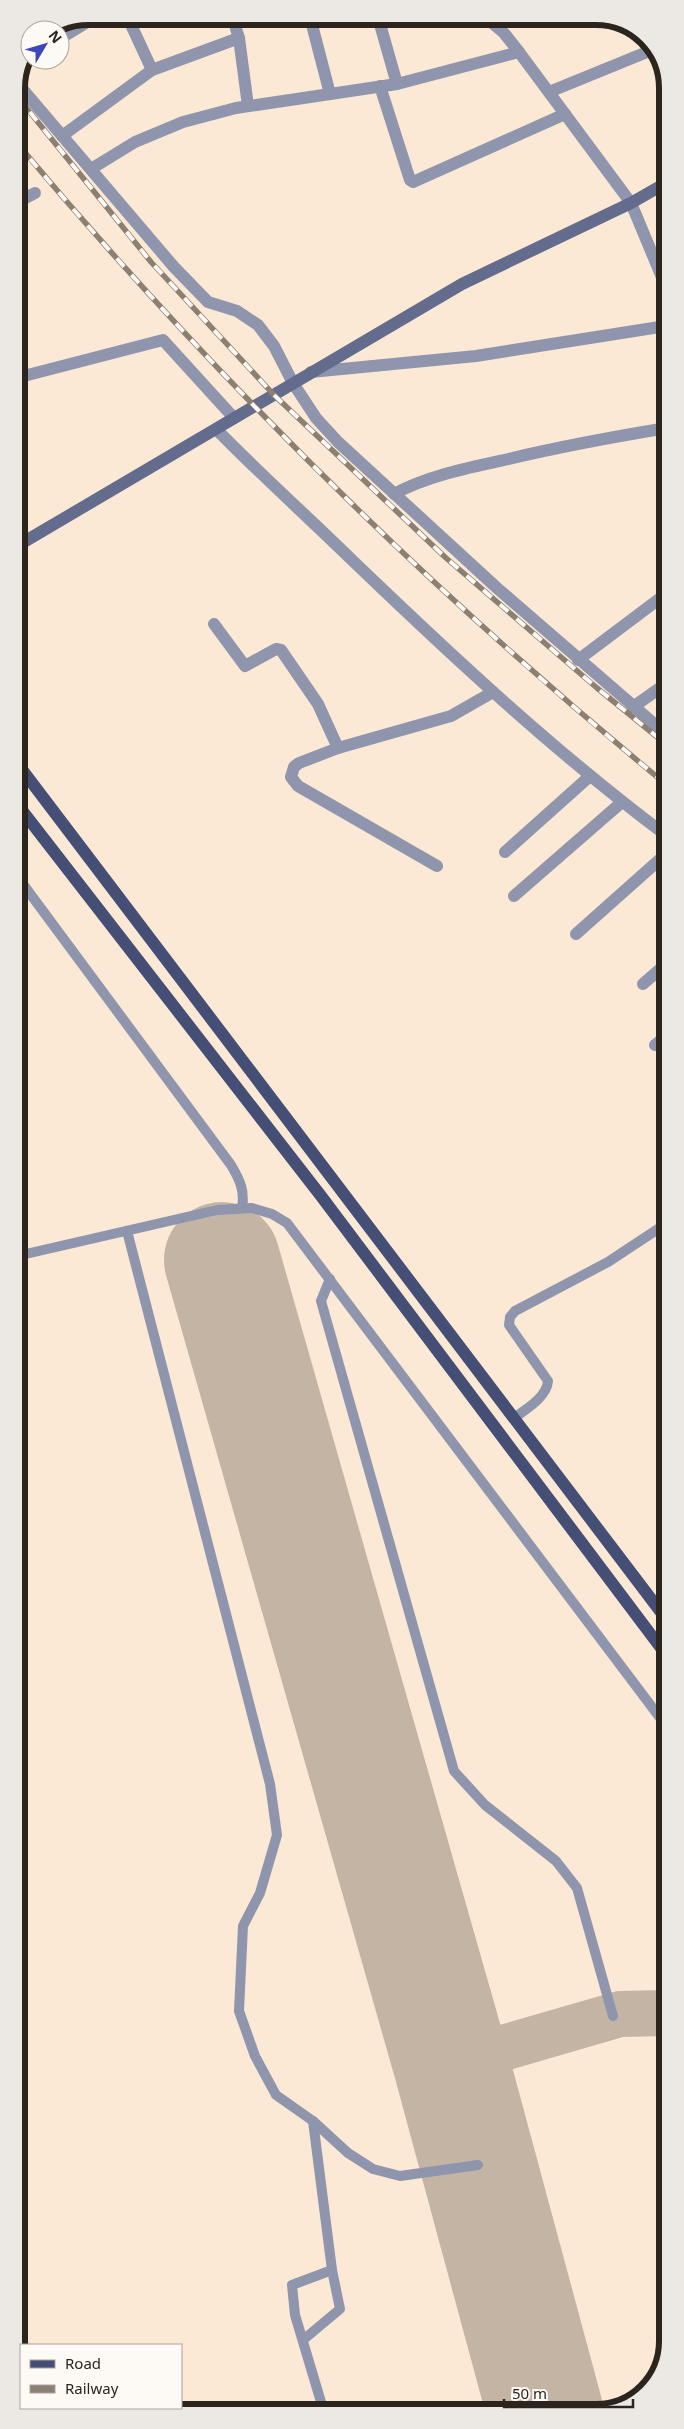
<svg xmlns="http://www.w3.org/2000/svg" width="684" height="2429" font-family="'Noto Sans',sans-serif">
  <rect width="100%" height="100%" fill="#fbe9d5"/>
  <g fill="none" stroke-linecap="round" stroke-linejoin="round">
    <path stroke="#c4b4a4" stroke-width="46" d="M451 2063 620 2014 668 2013"/>
    <path stroke="#c4b4a4" stroke-width="116" d="M222 1260 451 2063 545 2411"/>
    <g stroke="#8f95ac" stroke-width="10">
      <path d="M17 876 231 1165C240 1180 245 1191 242 1208"/>
      <path d="M127 1231 270 1784 277 1835 260 1893 243 1926 239 2011 255 2056 276 2095 313 2121 348 2153 373 2169 400 2176 478 2165"/>
      <path d="M17 1256 217 1210 252 1208 272 1214 287 1223 667 1727"/>
      <path d="M330 1279 321 1301 454 1771 485 1805 556 1861 577 1888 613 2016"/>
      <path d="M514 1418C526 1409 547 1397 548 1381L509 1325 510 1317 515 1311 608 1262 667 1223"/>
      <path d="M303 2340 340 2309 332 2270 313 2121"/>
      <path d="M324 2412 295 2315 292 2285 332 2270"/>
    </g>
    <g stroke="#8f95ac" stroke-width="12">
      <path d="M127 16 152 70"/>
      <path d="M232 16 239 38 248 106"/>
      <path d="M310 17 330 94"/>
      <path d="M378 17 397 84"/>
      <path d="M485 17 504 33 519 52 631 203 666 287"/>
      <path d="M64 36 97 16"/>
      <path d="M18 84 174 267 208 302 237 311 258 325 274 346 293 383 316 418 338 442 497 588 667 735"/>
      <path d="M380 86 410 180 413 182 565 114"/>
      <path d="M549 92 652 50"/>
      <path d="M62 136 152 70 239 38"/>
      <path d="M91 169 135 142 183 122 236 108 397 84 519 52"/>
      <path d="M16 203 35 193"/>
      <path d="M311 372 476 356 666 326"/>
      <path d="M16 378 163 340 234 418"/>
      <path d="M216 429C260 474 307 516 352 560 453 657 555 752 667 836"/>
      <path d="M394 494C428 476 467 468 504 460 558 447 612 437 667 428"/>
      <path d="M214 624 245 666 276 649 281 650 318 704 338 748"/>
      <path d="M578 660 667 593"/>
      <path d="M633 707 667 683"/>
      <path d="M505 852 590 776"/>
      <path d="M437 866 298 786 291 777 294 767 299 763 338 748 451 716 493 692"/>
      <path d="M514 896 622 802"/>
      <path d="M576 934 667 853"/>
      <path d="M643 984 667 963"/>
      <path d="M655 1045 667 1035"/>
    </g>
    <path stroke="#636c8d" stroke-width="12" d="M17 546 462 284 631 203 666 183"/>
    <g stroke="#454e75" stroke-width="12">
      <path d="M17 763 667 1620"/>
      <path d="M17 804 321 1196 667 1656"/>
    </g>
    <defs>
      <g id="rail">
        <path d="M16 95 151 262 274 395 446 558 597 688 667 745"/>
        <path d="M16 142C213 377 430 591 667 785"/>
      </g>
    </defs>
    <use href="#rail" stroke="#8c8073" stroke-width="5.5"/>
    <use href="#rail" stroke="#fdf9f5" stroke-width="4" stroke-dasharray="11" stroke-linecap="butt"/>
  </g>
  <path d="M0 0H684V2429H0ZM88 25H596A63 63 0 0 1 659 88V2341A63 63 0 0 1 596 2404H88A63 63 0 0 1 25 2341V88A63 63 0 0 1 88 25Z" fill="#ece8e4" fill-rule="evenodd"/>
  <path fill="none" stroke="#2c251e" stroke-width="6" d="M88 25H596A63 63 0 0 1 659 88V2341A63 63 0 0 1 596 2404H88A63 63 0 0 1 25 2341V88A63 63 0 0 1 88 25Z"/>
  <rect x="20" y="2344" width="162" height="65" fill="#fdf9f5" stroke="#a9a49f"/>
  <rect x="30" y="2360" width="25" height="8" fill="#454e75" stroke="#a9a49f"/>
  <text x="65" y="2369" font-size="15" fill="#2c251e">Road</text>
  <rect x="30" y="2385" width="25" height="8" fill="#8c8073" stroke="#a9a49f"/>
  <text x="65" y="2394" font-size="15" fill="#2c251e">Railway</text>
  <g transform="translate(45 45) rotate(52)"><circle r="24" fill="#fdf9f5" stroke="#a9a49f"/>
  <path d="M0-4L9 19L0 12L-9 19Z" fill="#3d46ba"/>
  <text y="-8" font-size="14" font-weight="bold" text-anchor="middle" fill="#2c251e">N</text>
  </g>
  <path d="M504 2399v8h129v-8" fill="none" stroke="#2c251e" stroke-width="2.5"/>
  <text x="512" y="2399" font-size="15" fill="#2c251e" stroke="#fdf9f5" stroke-width="4" paint-order="stroke">50 m</text>
</svg>
